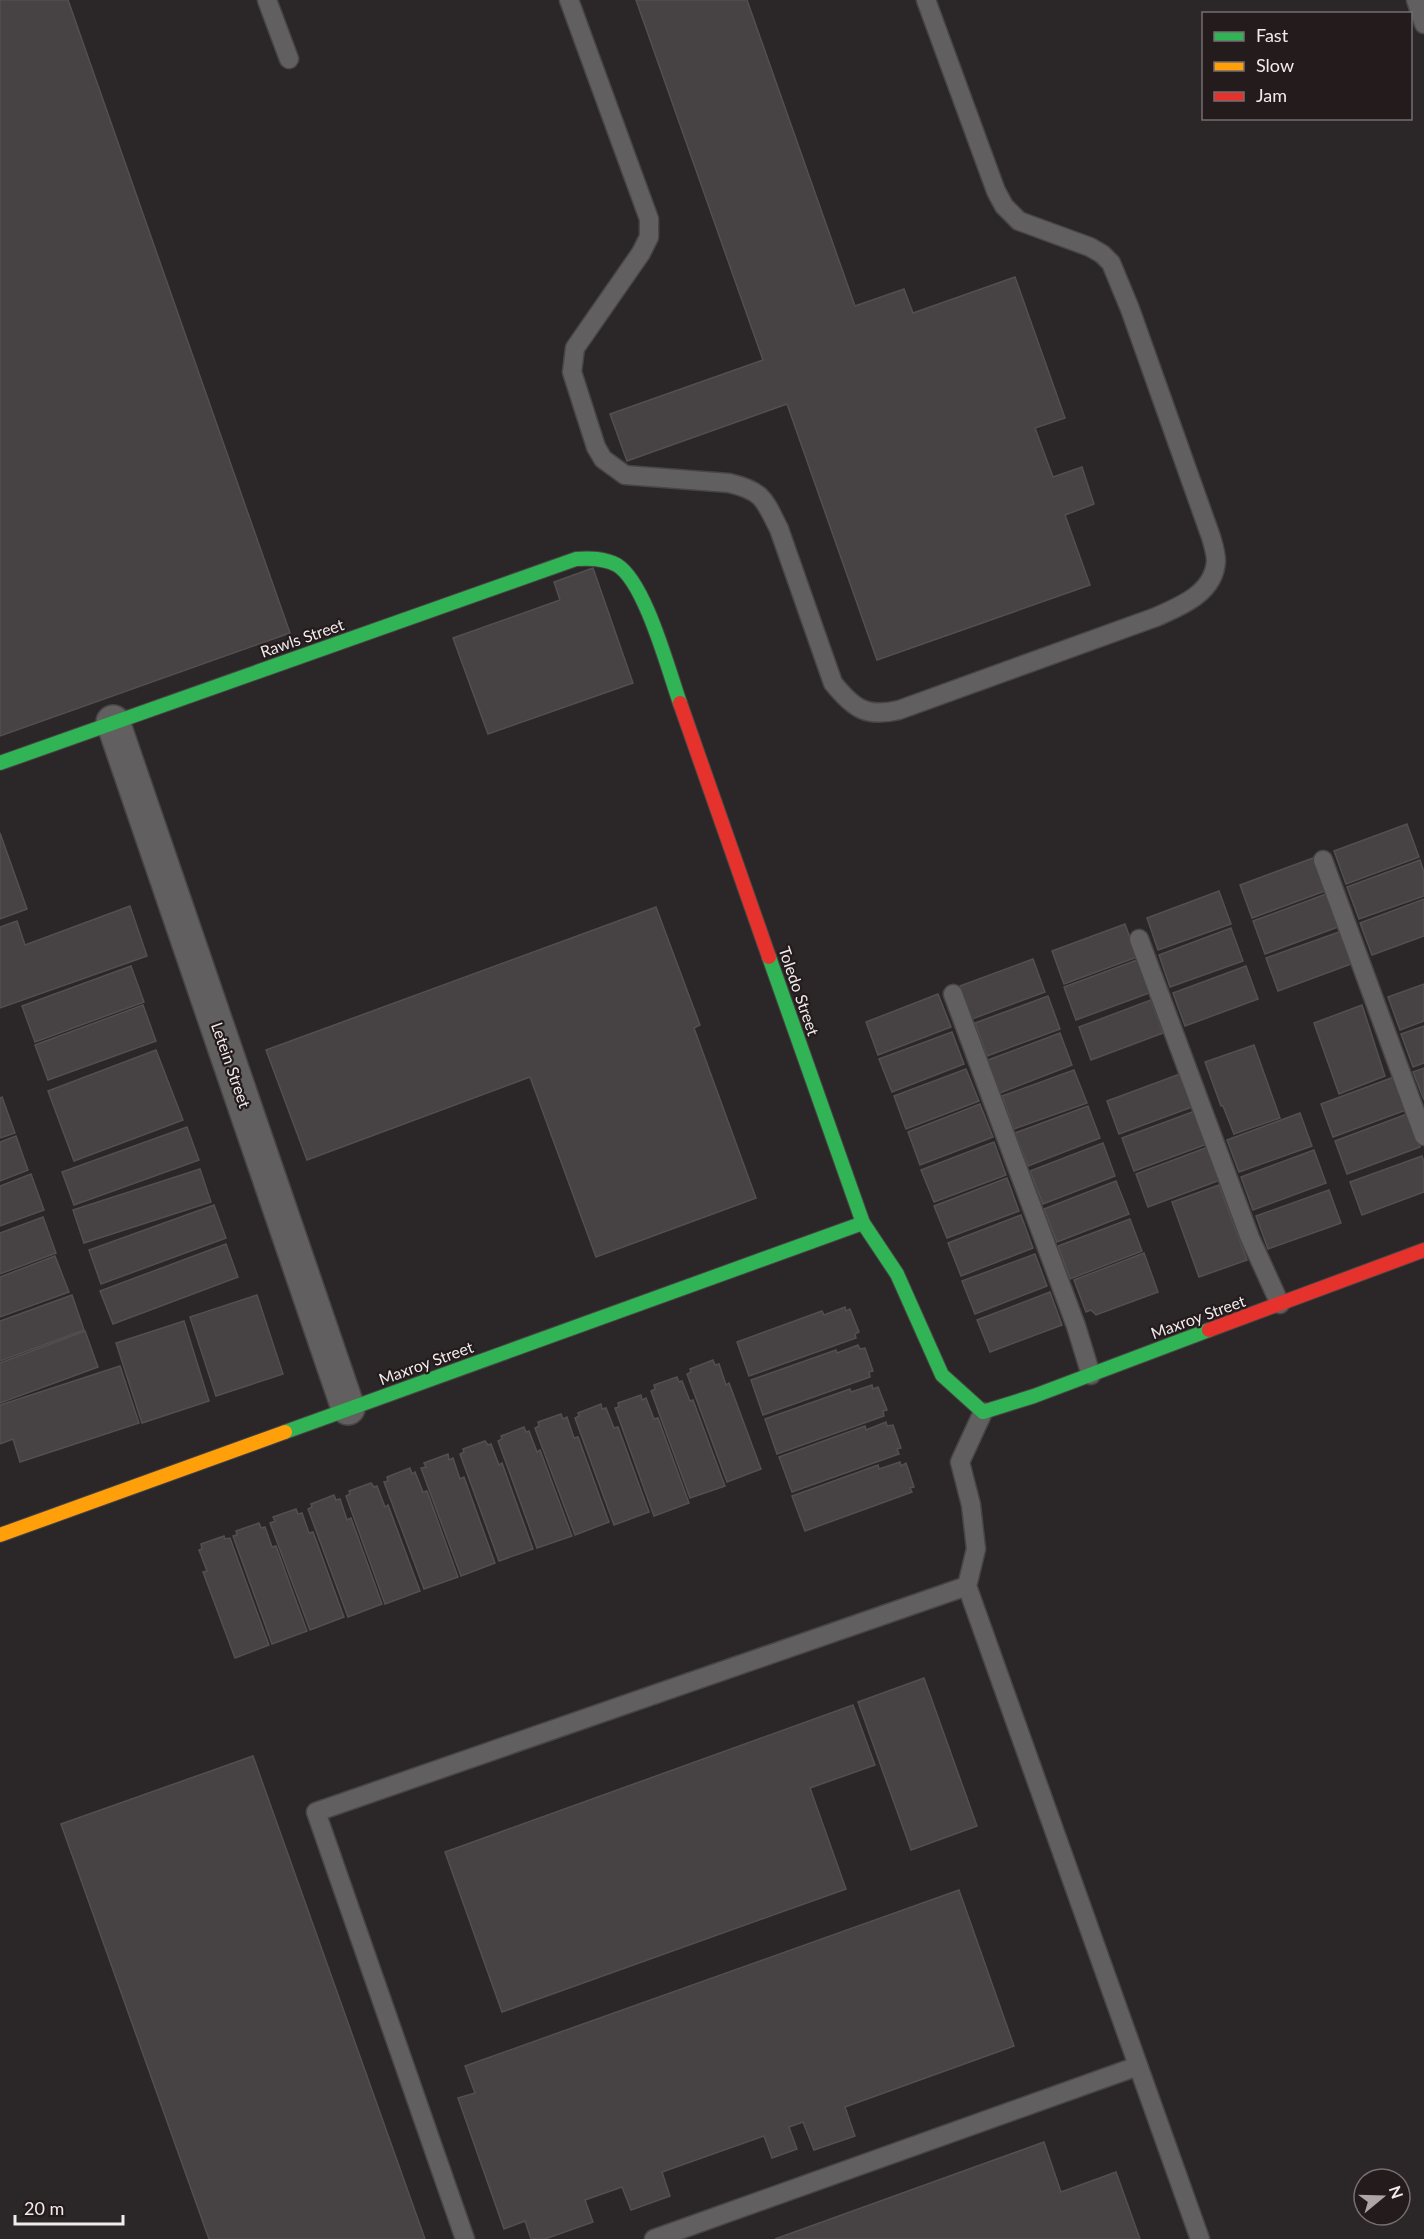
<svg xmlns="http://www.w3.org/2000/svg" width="1424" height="2239" font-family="Lato,sans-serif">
  <rect width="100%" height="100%" fill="#2b2728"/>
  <g fill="#474344" stroke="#534f50" stroke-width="1.5">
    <path d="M0 0H68L290 633 0 736Z"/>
    <path d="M636 0H747L855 306 904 289 913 313 1015 277 1065 418 1035 428 1053 477 1082 467 1094 504 1065 515 1090 585 877 660 787 404 627 461 610 414 763 360Z"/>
    <path d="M593 568 633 683 488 734 453 638 560 600 554 582Z"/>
    <path d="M1407 824 1419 857 1346 884 1334 851Z"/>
    <path d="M0 833 27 909 0 919Z"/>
    <path d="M1313 858 1325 891 1252 918 1240 885Z"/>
    <path d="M1420 860 1424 872V896L1359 919 1347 887Z"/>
    <path d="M1219 891 1231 924 1158 950 1147 918Z"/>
    <path d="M1326 894 1338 927 1265 954 1253 921Z"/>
    <path d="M1424 899V936L1372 955 1360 923Z"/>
    <path d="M130 906 147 956 0 1008V927L17 921 25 945Z"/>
    <path d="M656 907 700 1025 694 1028 756 1198 596 1257 530 1077 307 1160 266 1050Z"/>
    <path d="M1125 924 1137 957 1064 984 1052 951Z"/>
    <path d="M1231 928 1243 961 1170 987 1159 955Z"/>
    <path d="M1339 932 1351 964 1278 991 1266 958Z"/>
    <path d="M1033 959 1045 992 972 1019 960 986Z"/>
    <path d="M1137 960 1149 993 1076 1020 1064 987Z"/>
    <path d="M131 966 144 1002 35 1042 22 1006Z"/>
    <path d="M1246 966 1258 999 1185 1026 1173 993Z"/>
    <path d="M1424 984V1021L1400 1030 1388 997Z"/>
    <path d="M938 994 951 1027 878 1055 866 1022Z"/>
    <path d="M1048 996 1060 1029 987 1056 975 1023Z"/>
    <path d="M1151 1000 1163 1033 1091 1060 1079 1027Z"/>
    <path d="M143 1005 156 1041 48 1080 35 1045Z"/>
    <path d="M1362 1005 1385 1076 1339 1094 1314 1023Z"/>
    <path d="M1424 1026V1063L1413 1067 1401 1034Z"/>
    <path d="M952 1032 964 1064 892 1092 879 1059Z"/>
    <path d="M1060 1033 1072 1065 1000 1093 988 1060Z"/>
    <path d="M1254 1045 1280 1118 1234 1134 1223 1106H1221L1205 1062Z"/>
    <path d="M156 1050 183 1120 74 1161 48 1091Z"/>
    <path d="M1424 1068V1100L1413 1072Z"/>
    <path d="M966 1069 979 1101 906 1129 894 1096Z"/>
    <path d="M1074 1070 1087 1103 1014 1129 1002 1096Z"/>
    <path d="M1180 1074 1192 1107 1119 1134 1107 1101Z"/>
    <path d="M1394 1077 1406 1110 1333 1137 1321 1104Z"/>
    <path d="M2 1097 15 1133 0 1138V1098Z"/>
    <path d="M980 1104 993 1137 920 1165 908 1132Z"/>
    <path d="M1088 1106 1100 1138 1028 1166 1015 1133Z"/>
    <path d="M1195 1111 1207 1144 1134 1171 1122 1138Z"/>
    <path d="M1300 1113 1312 1146 1239 1172 1227 1140Z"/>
    <path d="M1407 1114 1420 1147 1347 1174 1335 1141Z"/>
    <path d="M187 1127 199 1160 74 1205 62 1172Z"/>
    <path d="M16 1136 28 1170 0 1181V1142Z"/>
    <path d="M994 1142 1006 1175 934 1202 921 1170Z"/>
    <path d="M1103 1143 1115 1176 1043 1204 1030 1171Z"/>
    <path d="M1208 1147 1220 1180 1148 1207 1136 1174Z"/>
    <path d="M1314 1150 1326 1183 1253 1210 1241 1177Z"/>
    <path d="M1422 1156 1424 1162V1192L1362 1215 1350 1182Z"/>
    <path d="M200 1169 211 1202 84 1243 73 1210Z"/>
    <path d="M31 1174 44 1210 0 1226V1186Z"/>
    <path d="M1007 1178 1019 1211 947 1238 934 1206Z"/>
    <path d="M1116 1181 1129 1214 1057 1242 1044 1209Z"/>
    <path d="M1219 1185 1247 1260 1199 1277 1172 1202Z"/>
    <path d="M1329 1190 1341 1223 1268 1249 1256 1216Z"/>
    <path d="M214 1205 226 1238 101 1284 89 1250Z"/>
    <path d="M1021 1215 1033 1248 961 1276 948 1243Z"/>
    <path d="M43 1217 56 1253 0 1274V1233Z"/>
    <path d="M1130 1219 1142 1251 1070 1279 1058 1246Z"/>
    <path d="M226 1244 238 1277 113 1324 100 1291Z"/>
    <path d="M1144 1253 1158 1292 1096 1315 1091 1310 1086 1312 1074 1280Z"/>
    <path d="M1035 1254 1047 1286 975 1314 962 1281Z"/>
    <path d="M55 1256 69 1292 0 1317V1277Z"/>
    <path d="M1050 1292 1062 1325 990 1352 977 1320Z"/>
    <path d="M72 1295 84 1330 0 1361V1321Z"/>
    <path d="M257 1295 283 1374 216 1396 190 1317Z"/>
    <path d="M845 1307 846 1311 850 1309 859 1332 855 1334 856 1338 749 1376 737 1342 822 1311 824 1315Z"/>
    <path d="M184 1321 209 1401 142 1423 116 1343Z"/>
    <path d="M85 1331 98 1367 0 1403V1363Z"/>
    <path d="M858 1345 860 1349 865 1348 873 1371 869 1372 870 1377 763 1415 751 1380 836 1350 837 1353Z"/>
    <path d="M713 1360 715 1365 719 1364 726 1385 729 1383 761 1469 727 1482 687 1374 691 1372 690 1369Z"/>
    <path d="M120 1366 139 1423 20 1462 13 1439 0 1444V1405Z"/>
    <path d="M677 1377 679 1382 682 1381 690 1401 693 1400 725 1486 690 1498 651 1391 655 1389 654 1385Z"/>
    <path d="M872 1385 873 1389 878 1387 887 1410 883 1411 884 1416 777 1454 765 1419 850 1389 851 1392Z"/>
    <path d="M641 1395 642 1400 646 1398 654 1419 658 1418 689 1503 654 1516 615 1408 619 1407 618 1403Z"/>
    <path d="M601 1404 602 1409 606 1408 614 1428 618 1427 649 1512 614 1525 575 1418 579 1416 578 1413Z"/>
    <path d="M561 1414 563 1419 567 1417 574 1438 578 1437 609 1522 575 1535 535 1428 539 1426 538 1422Z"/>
    <path d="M886 1422 887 1426 893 1425 901 1448 897 1449 899 1454 792 1492 779 1457 865 1426 866 1430Z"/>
    <path d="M524 1427 526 1432 529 1431 537 1452 540 1450 572 1536 537 1548 498 1441 502 1439 501 1436Z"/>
    <path d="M485 1441 488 1445 491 1444 499 1465 502 1463 533 1549 499 1561 460 1454 464 1452 463 1449Z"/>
    <path d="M448 1454 449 1460 453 1458 460 1479 464 1477 495 1563 461 1576 421 1468 426 1467 424 1463Z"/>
    <path d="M900 1462 901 1466 906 1463 914 1487 910 1488 912 1492 805 1531 792 1496 878 1465 879 1469Z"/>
    <path d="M410 1468 412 1474 415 1472 423 1492 427 1491 458 1577 424 1589 384 1482 388 1481 387 1477Z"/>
    <path d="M371 1483 374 1487 377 1486 385 1507 388 1505 420 1591 385 1604 346 1496 350 1494 349 1491Z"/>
    <path d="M334 1495 336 1500 340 1499 347 1520 351 1518 382 1604 348 1617 308 1509 312 1507 311 1504Z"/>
    <path d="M296 1509 298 1514 302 1513 309 1533 313 1532 344 1617 310 1630 270 1523 275 1521 273 1517Z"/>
    <path d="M259 1523 261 1528 265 1527 272 1547 276 1546 307 1631 272 1644 233 1536 237 1535 236 1531Z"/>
    <path d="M224 1536 225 1539 230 1538 269 1645 235 1658 203 1572 207 1571 199 1550 202 1549 201 1544Z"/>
    <path d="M924 1678 977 1826 911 1850 858 1702Z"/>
    <path d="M853 1705 875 1765 810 1788 846 1889 502 2012 445 1852Z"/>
    <path d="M253 1756 425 2239H209L61 1824Z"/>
    <path d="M959 1890 1014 2046 845 2107 855 2136 814 2150 803 2122 789 2127 797 2149 772 2158 764 2136 662 2172 670 2196 631 2210 622 2187 585 2200 593 2222 545 2239H531L525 2221 504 2229 458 2098 475 2093 465 2066Z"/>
    <path d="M1044 2142 1061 2192 1116 2172 1140 2239H775Z"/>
  </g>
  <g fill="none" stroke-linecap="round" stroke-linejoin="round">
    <defs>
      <g id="lane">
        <path d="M267 0 289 59"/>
        <path d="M569 0 649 219V237L641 253 575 348 572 372 596 447 603 459 625 475 729 483C763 491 764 499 779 529L833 683C853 708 866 718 899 710L1156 617C1181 606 1214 593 1216 561 1216 553 1213 544 1211 537L1130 309 1111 263 1102 254 1090 247 1019 221 1004 206 996 191 926 0"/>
        <path d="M1416 0 1424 24"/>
        <path d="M1323 860 1424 1136"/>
        <path d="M1139 939 1250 1238 1280 1304"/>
        <path d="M953 994 1076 1326 1091 1375"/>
        <path d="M983 1412 960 1462 971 1505 976 1549 967 1586 1200 2239"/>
        <path d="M465 2239 316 1812 967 1586"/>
        <path d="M654 2239 1138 2066"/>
      </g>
      <path id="street" d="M113 722 348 1408"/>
      <g id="fast">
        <path d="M0 763 576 559C590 558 604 558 617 565 645 582 668 669 680 703"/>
        <path d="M769 957 863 1223 897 1274 942 1375 983 1412 1034 1396 1209 1330"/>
        <path d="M285 1432 863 1223"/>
      </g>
      <path id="slow" d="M0 1535 285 1432"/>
      <g id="jam">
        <path d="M680 703 769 957"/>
        <path d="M1209 1330 1424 1250"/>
      </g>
    </defs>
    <use href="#lane" stroke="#484545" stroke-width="21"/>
    <use href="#street" stroke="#484545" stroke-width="36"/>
    <use href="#fast" stroke="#484545" stroke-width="16"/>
    <use href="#slow" stroke="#484545" stroke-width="16"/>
    <use href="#jam" stroke="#484545" stroke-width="16"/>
    <use href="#lane" stroke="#625f60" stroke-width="18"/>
    <use href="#street" stroke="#625f60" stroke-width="33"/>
    <use href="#fast" stroke="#30b455" stroke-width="14"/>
    <use href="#slow" stroke="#ff9f0a" stroke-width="14"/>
    <use href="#jam" stroke="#e5322d" stroke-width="14"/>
  </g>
  <g text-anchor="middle" stroke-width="4.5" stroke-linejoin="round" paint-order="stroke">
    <g font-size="16" fill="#f1ebec" stroke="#241b1d">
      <text transform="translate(302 638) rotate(-19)" y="6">Rawls Street</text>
      <text transform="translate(799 991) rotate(71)" y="6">Toledo Street</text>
      <text transform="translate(231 1065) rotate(71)" y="6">Letein Street</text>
      <text transform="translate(1198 1317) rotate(-20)" y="6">Maxroy Street</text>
      <text transform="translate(426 1363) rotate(-20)" y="6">Maxroy Street</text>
    </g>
  </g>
  <rect x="1202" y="12" width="210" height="108" fill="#241b1d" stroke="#766e70" stroke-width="1.5"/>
  <rect x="1214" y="32" width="30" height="9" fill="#30b455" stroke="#766e70" stroke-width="1.5"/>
  <text x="1256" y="42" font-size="18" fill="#f1ebec">Fast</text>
  <rect x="1214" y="62" width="30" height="9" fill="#ff9f0a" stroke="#766e70" stroke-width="1.5"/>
  <text x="1256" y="72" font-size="18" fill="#f1ebec">Slow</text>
  <rect x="1214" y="92" width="30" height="9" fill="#e5322d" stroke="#766e70" stroke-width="1.5"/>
  <text x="1256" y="102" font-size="18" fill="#f1ebec">Jam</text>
  <g transform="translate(1382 2197) rotate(71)"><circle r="28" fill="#241b1d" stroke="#766e70" stroke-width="1.5"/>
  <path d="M0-4.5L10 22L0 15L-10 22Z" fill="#aca6a7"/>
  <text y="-9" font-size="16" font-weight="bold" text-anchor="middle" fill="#f1ebec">N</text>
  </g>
  <path d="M15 2215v9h108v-9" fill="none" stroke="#f1ebec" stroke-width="3"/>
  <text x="24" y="2215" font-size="18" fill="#f1ebec" stroke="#241b1d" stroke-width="4.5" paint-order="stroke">20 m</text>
</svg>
